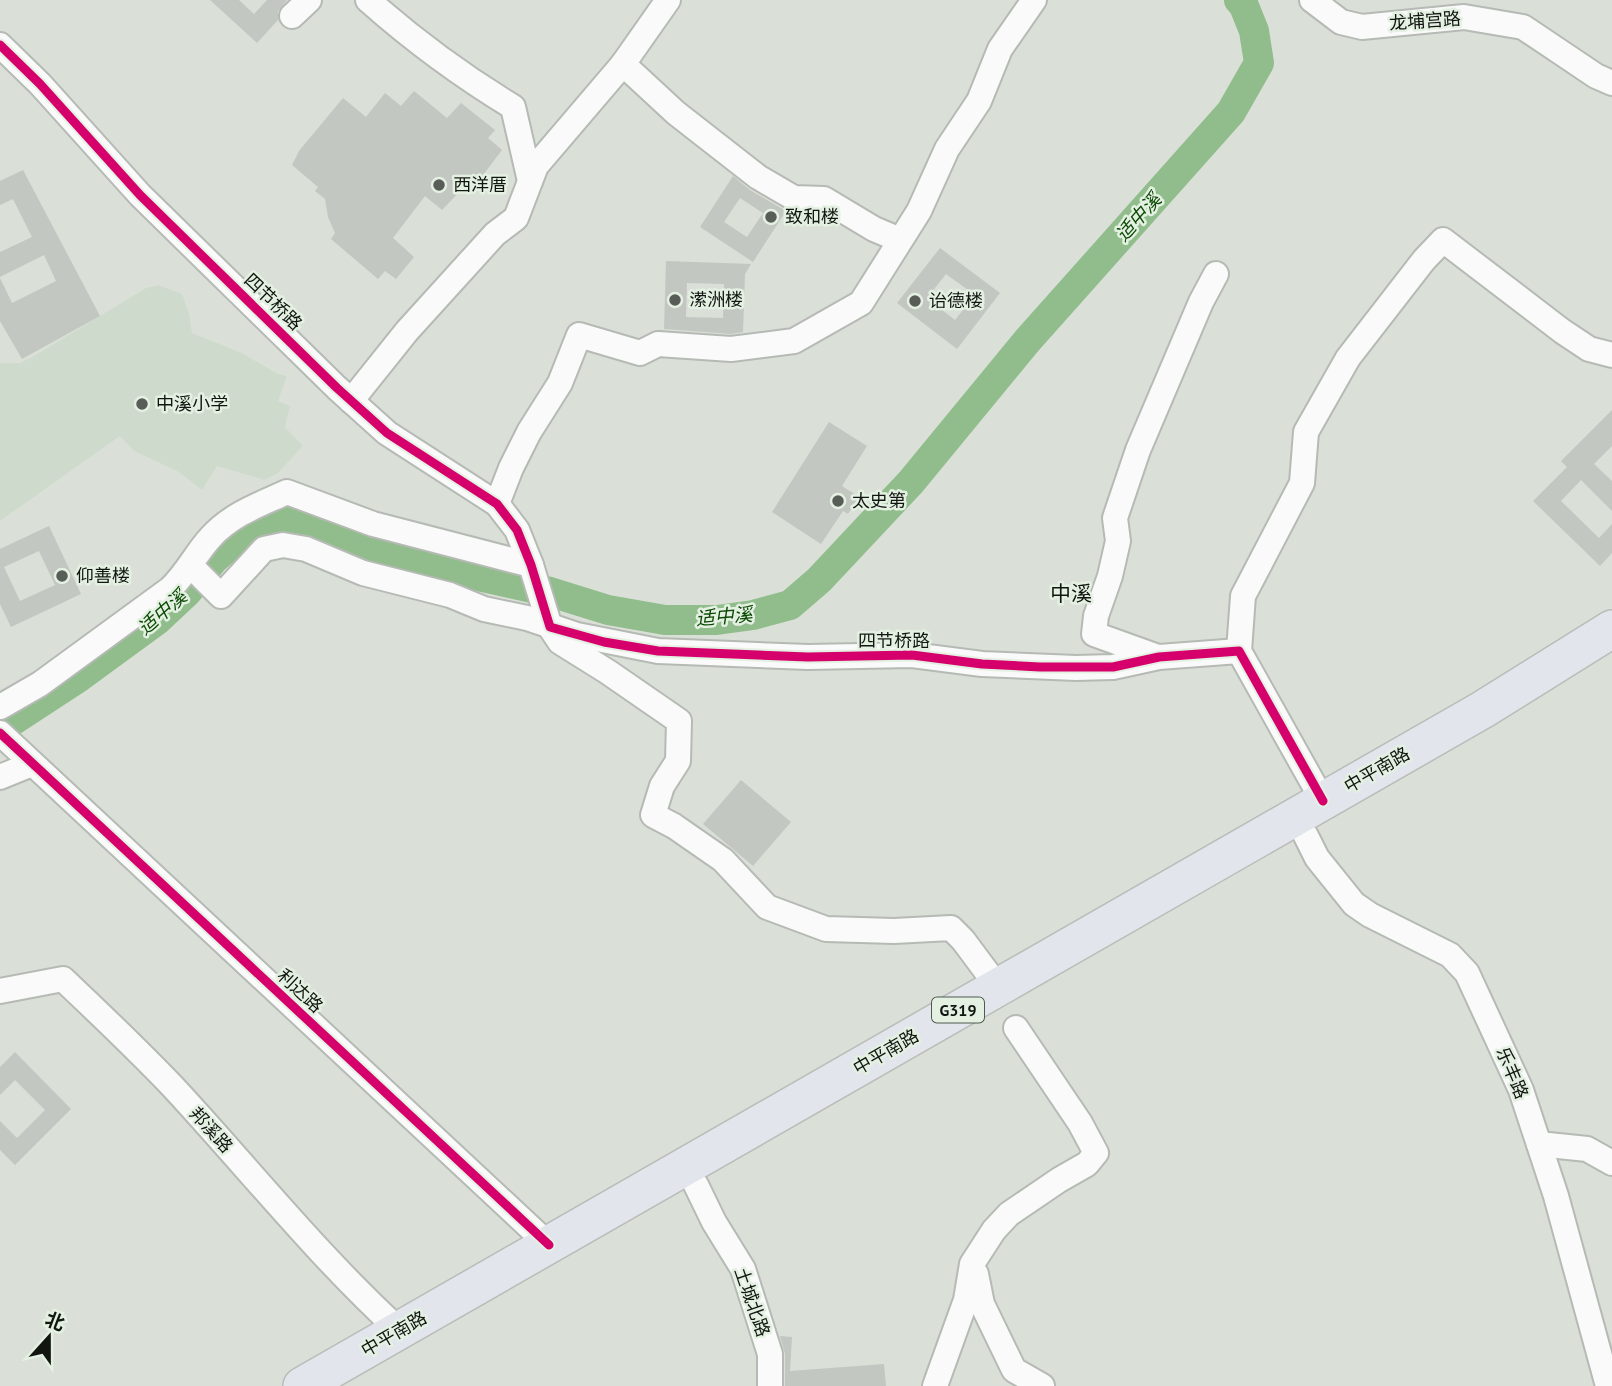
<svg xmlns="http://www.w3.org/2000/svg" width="1612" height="1386" font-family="'PT Sans','Noto Sans SC',sans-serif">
  <rect width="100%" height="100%" fill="#dae0d8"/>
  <path fill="#cedbcc" d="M158 285 182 294 189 313 192 333 242 353 276 373 287 376 278 401 290 406 285 427 303 446 278 473 265 480 217 466 202 490 179 472 134 451 120 436 0 521V363H20L34 356 146 288Z"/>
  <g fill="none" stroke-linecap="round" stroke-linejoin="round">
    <path stroke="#91bd8c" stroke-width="30" d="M0 729 78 678 156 621 187 592 213 560 235 541 255 528 281 521 316 528 421 563 550 592 608 610 665 620H717L753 615 790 605 819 580 911 482 1027 341 1231 112 1259 63 1254 31 1244 6 1239 0"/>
  </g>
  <g fill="#c2c7c1" fill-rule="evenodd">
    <path d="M210 0H239L254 14 267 0H287L278 11V20L257 43Z"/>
    <path d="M414 91 447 118 461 103 495 130 488 138 502 150 474 187 468 183 442 210 425 196 393 238 414 257 396 279 385 271 378 279 331 239 335 233 328 217 325 199 315 191 318 187 292 165 299 151 343 98 366 117 385 93 401 106Z"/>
    <path d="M23 170 100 316 22 359 0 321V278L12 303 56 281 44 255 0 277V252L32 237 13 199 0 205V181Z"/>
    <path d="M733 176 750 190 786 211 753 262 700 227ZM740 198 763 213 747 237 724 222Z"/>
    <path d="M940 248 1000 293 957 349 897 303ZM946 274 975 295 955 320 927 298Z"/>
    <path d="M666 261 751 264 745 274 743 332 731 334 664 329ZM687 283 724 284 723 318 686 317Z"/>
    <path d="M1612 410V446L1594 464 1612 481V511L1581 480 1561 501 1599 538 1612 524V553L1600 566 1533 501 1567 467 1561 461Z"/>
    <path d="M829 422 867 446 842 486 859 497 848 514 843 511 821 544 772 512Z"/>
    <path d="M49 526 81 594 11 627 0 604V549ZM39 551 55 585 20 601 4 567Z"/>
    <path d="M741 780 791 822 753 866 703 824Z"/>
    <path d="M15 1052 71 1109 15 1165 0 1150V1121L17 1138 45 1110 15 1080 0 1095V1067Z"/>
    <path d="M780 1336 792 1337 790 1371 884 1364 886 1386H785V1354Z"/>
  </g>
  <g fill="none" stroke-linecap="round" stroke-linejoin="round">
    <defs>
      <g id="minor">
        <path d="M368 0C413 40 462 76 513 107L530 181"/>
        <path d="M1312 0 1341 22 1362 27 1464 17 1523 27 1596 76 1612 83"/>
        <path d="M292 16 309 0"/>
        <path d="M0 45 40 84 140 195 337 388 387 433 497 504 517 530 531 565 550 627 560 642 608 672 679 721 678 761 662 786 653 815 674 826 723 860 767 907 826 929 894 931 951 928 963 940 998 987"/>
        <path d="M623 64 676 113 758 177 794 198 824 199 874 229 900 240"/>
        <path d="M351 401 407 331 495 234 516 218 536 166 623 64 668 0"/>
        <path d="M497 504 511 468 529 432 560 383 579 335 640 353 658 344 731 349 794 341 861 303 919 211 947 149 979 101 1000 49 1034 0"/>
        <path d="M191 566 221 596 264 549 283 545 306 549 363 573 450 595 484 609 527 618 577 635 658 651 808 657 912 655 982 664 1076 668 1113 667 1159 657 1239 651"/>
        <path d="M1158 657 1094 634 1096 616 1110 576 1118 541 1115 518 1138 450 1201 302 1216 274"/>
        <path d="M0 707 40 684 170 589C187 573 196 553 211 537 232 514 259 505 287 492L373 524 531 565"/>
        <path d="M0 733 549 1245"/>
        <path d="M0 777 32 764"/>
        <path d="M1323 801 1239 651 1243 596 1302 483 1306 432 1348 358 1424 260 1443 240 1562 331 1589 349 1612 355"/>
        <path d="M1306 836 1317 858 1354 904 1370 915 1450 955 1467 973 1521 1090 1556 1196 1608 1386"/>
        <path d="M0 991 63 979C101 1015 138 1050 174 1088 249 1169 318 1256 400 1331"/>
        <path d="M1539 1144 1587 1149 1612 1163"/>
        <path d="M696 1185 714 1222 743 1269 770 1354V1386"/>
        <path d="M976 1274 982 1304 1014 1370 1042 1386"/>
        <path d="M935 1386 966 1300 972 1264 994 1230 1009 1214 1059 1180 1087 1164 1096 1153 1080 1123 1016 1028"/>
      </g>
      <path id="highway" d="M302 1386 1482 710 1612 629"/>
    </defs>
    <use href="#minor" stroke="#b5bab4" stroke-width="28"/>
    <use href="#highway" stroke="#b9bcb8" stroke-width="40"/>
    <use href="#minor" stroke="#f9faf9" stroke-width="24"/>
    <use href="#highway" stroke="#e2e6ec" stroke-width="37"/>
    <defs>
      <g id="cycleway">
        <path d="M0 45 40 84 140 195 337 388 387 433 497 504 517 530 531 565 550 627 604 642 658 651 808 657 912 655 982 664 1040 667H1113L1159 657 1239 651 1323 801"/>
        <path d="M0 733 549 1245"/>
      </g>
    </defs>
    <use href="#cycleway" stroke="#e4f1e2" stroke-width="13"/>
    <use href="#cycleway" stroke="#d6006c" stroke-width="9"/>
  </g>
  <g fill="#585d57" stroke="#e4f1e2" stroke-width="2.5">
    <circle cx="439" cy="185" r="7"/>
    <circle cx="771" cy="217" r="7"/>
    <circle cx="675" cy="300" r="7"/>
    <circle cx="915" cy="301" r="7"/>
    <circle cx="142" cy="404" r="7"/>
    <circle cx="838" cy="501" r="7"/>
    <circle cx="62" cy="576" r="7"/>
  </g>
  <g text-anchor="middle" stroke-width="5" stroke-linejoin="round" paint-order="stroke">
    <rect fill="#e4f1e2" stroke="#515850" stroke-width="2" x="932" y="997.5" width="52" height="25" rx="5"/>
    <g font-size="16" font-weight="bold" fill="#121611">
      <text x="958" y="1016">G319</text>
    </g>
    <g font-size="18" fill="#121611" stroke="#e4f1e2">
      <text transform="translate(1425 21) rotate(-4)" y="6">龙埔宫路</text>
      <text transform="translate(273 302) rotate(44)" y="6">四节桥路</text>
      <text x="894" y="647">四节桥路</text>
      <text transform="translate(1377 770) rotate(-30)" y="6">中平南路</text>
      <text transform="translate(300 991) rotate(43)" y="6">利达路</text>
      <text transform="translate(886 1052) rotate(-30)" y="6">中平南路</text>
      <text transform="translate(1512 1073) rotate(67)" y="6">乐丰路</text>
      <text transform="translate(211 1130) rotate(48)" y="6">邦溪路</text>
      <text transform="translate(752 1302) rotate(71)" y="6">土城北路</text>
      <text transform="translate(394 1334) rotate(-30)" y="6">中平南路</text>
    </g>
    <g font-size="18" fill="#121611" stroke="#e4f1e2" text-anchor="start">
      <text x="453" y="191">西洋厝</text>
      <text x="785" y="223">致和楼</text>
      <text x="689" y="306">潆洲楼</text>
      <text x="929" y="307">诒德楼</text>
      <text x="156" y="410">中溪小学</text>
      <text x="852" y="507">太史第</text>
      <text x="76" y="582">仰善楼</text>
    </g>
    <g font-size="19" font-style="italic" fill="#0b4a04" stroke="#e4f1e2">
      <text transform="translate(1138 217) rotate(-48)" y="7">适中溪</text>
      <text transform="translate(162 612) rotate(-41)" y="7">适中溪</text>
      <text transform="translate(724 616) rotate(-5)" y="7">适中溪</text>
    </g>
    <g font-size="21" fill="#121611" stroke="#e4f1e2">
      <text x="1071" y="601">中溪</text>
    </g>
  </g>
  <g transform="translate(49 1337) rotate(21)" stroke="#e4f1e2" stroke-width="5" paint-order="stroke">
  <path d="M0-5L12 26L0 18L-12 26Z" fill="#121611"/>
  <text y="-10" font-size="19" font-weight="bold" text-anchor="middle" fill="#121611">北</text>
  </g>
</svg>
